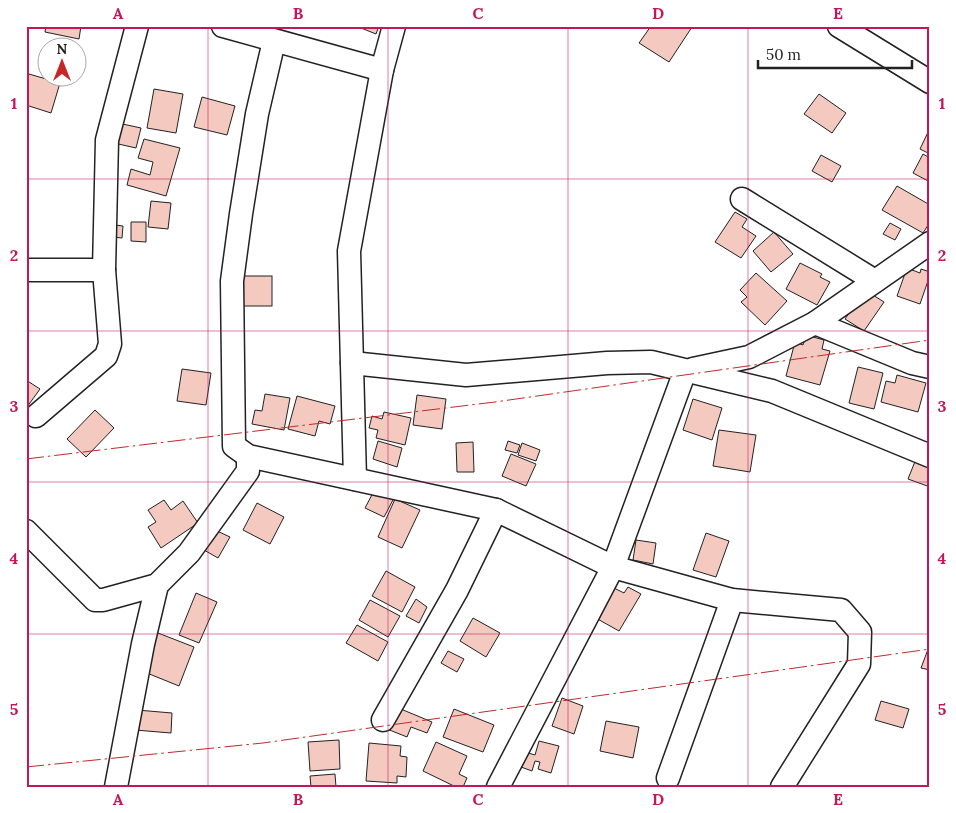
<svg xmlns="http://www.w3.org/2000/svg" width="956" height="813" font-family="Lora,serif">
  <rect width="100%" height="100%" fill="#fff"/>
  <g fill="#f3c9c0" stroke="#222">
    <path d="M46 26H81L79 39 45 32Z"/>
    <path d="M356 26H379L376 34Z"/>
    <path d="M651 26H691L692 27 669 62 639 43Z"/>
    <path d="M29 74 60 83 51 113 26 105V84Z"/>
    <path d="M154 89 183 94 176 133 147 128Z"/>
    <path d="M819 94 846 113 832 133 804 114Z"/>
    <path d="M202 97 235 106 227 135 194 127Z"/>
    <path d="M118 123 141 128 136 148 114 143Z"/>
    <path d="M929 130H930V154L920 149Z"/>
    <path d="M144 139 180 148 166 196 127 185 131 169 150 175 153 162 138 158Z"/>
    <path d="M923 154 930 158V182L913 173Z"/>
    <path d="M821 155 841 166 832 182 812 171Z"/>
    <path d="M897 186 930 205V222L923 233 882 210Z"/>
    <path d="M151 201 171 203 168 229 148 227Z"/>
    <path d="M735 212 747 219 742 227 756 236 741 258 715 242Z"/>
    <path d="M131 222H146V242L131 241Z"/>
    <path d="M890 223 901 229 895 240 883 234Z"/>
    <path d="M115 225 123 226 122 238 113 237Z"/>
    <path d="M774 232 793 254 771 272 753 251Z"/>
    <path d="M800 263 822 274 820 277 830 282 817 305 786 289Z"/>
    <path d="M907 268 920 273 921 269 930 272V275L920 304 897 296Z"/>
    <path d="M756 273 787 301 765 325 741 302 747 297 740 290Z"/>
    <rect x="239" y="276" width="33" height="30"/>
    <path d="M865 290 884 302 864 331 845 319Z"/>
    <path d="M806 335 824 340 822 349 830 351 820 385 786 376 795 342 803 345Z"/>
    <path d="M858 367 883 373 874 409 849 403Z"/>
    <path d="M182 369 211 373 206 405 177 401Z"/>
    <path d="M897 375 926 383 918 412 881 402 886 381 895 383Z"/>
    <path d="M26 380 40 389 27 407 26 406Z"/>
    <path d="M265 394 290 398 284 430 252 424 255 410 262 411Z"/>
    <path d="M417 395 446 399 442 429 413 425Z"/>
    <path d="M297 396 335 406 330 424 319 421 315 436 288 429Z"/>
    <path d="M693 399 722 408 712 440 683 430Z"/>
    <path d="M95 410 114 428 86 457 67 439Z"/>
    <path d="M384 412 411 418 405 445 376 438 378 430 369 428 372 416 382 419Z"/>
    <path d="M719 430 756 435 750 472 713 466Z"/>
    <path d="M378 441 402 448 397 467 373 459Z"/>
    <path d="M508 441 520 445 517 453 505 450Z"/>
    <path d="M473 442 474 472H457L456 443Z"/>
    <path d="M522 443 540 450 536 461 518 455Z"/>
    <path d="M511 454 536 464 526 486 502 476Z"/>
    <path d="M916 459 930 464V487L908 479Z"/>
    <path d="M375 489 394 498 384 517 365 508Z"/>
    <path d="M395 499 420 510 402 548 378 537Z"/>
    <path d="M164 500 171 510 183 501 198 523 161 548 148 527 156 522 148 510Z"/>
    <path d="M257 503 284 517 270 544 243 530Z"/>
    <path d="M215 530 230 537 218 558 204 550Z"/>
    <path d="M706 533 729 541 716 577 693 570Z"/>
    <path d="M636 540 656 543 653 564 633 560Z"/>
    <path d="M386 571 415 587 402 612 372 596Z"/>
    <path d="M612 587 624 593 628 587 641 594 619 631 594 617Z"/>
    <path d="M196 593 217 602 199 643 179 635Z"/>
    <path d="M416 599 427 607 419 623 406 616Z"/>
    <path d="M370 600 400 616 388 637 359 620Z"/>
    <path d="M473 618 500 633 486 657 460 641Z"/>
    <path d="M357 625 388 642 378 661 346 643Z"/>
    <path d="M158 633 194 647 179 686 142 671Z"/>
    <path d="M930 644V670L921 668Z"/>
    <path d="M448 651 464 659 457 672 441 663Z"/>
    <path d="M562 698 583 706 574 734 552 726Z"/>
    <path d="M881 701 909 709 903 728 875 720Z"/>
    <path d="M396 707 432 722 427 733 411 727 407 737 387 729Z"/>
    <path d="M454 709 494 725 483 752 443 737Z"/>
    <path d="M137 710 172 713 171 733 135 730Z"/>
    <path d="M606 721 639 727 633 758 600 751Z"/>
    <path d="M339 740 340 769 310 771 308 742Z"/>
    <path d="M539 741 559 746 551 773 538 769 540 762 535 761 532 771 521 767 525 752 535 755Z"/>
    <path d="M436 742 467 756 459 774 467 778 463 787H456L423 771Z"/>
    <path d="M369 743 401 746 400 756 407 757 406 777 397 776V783L366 781Z"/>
    <path d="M335 774 336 787H311L310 776Z"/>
  </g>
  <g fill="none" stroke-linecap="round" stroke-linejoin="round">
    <defs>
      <g id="minor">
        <path d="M223 26 382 70"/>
        <path d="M839 26 930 82"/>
        <path d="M274 41 257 114 241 214 232 281 234 446 248 456 496 510 613 567 732 600 841 610 860 632 859 664 782 787"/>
        <path d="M742 199 875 281"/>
        <path d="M26 270H104"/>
        <path d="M815 323 912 363 930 367"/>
        <path d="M352 363 466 375 607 363 651 362 772 391 930 456"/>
        <path d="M693 369 749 357 815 323 930 243"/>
        <path d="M36 416 106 356 110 344 104 270 107 140 137 26"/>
        <path d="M355 479 349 251 382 70 394 26"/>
        <path d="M26 531 95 600H103L157 585 189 553 248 471V456"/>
        <path d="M383 720 457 590 496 510"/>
        <path d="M668 778 732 600"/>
        <path d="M116 787 143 644 157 585"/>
        <path d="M498 787 613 567 685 371"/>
      </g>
    </defs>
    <use href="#minor" stroke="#222" stroke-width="25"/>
    <use href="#minor" stroke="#fff" stroke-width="22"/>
    <g stroke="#c62828" stroke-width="1" stroke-dasharray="18 4 2.5 4" stroke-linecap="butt">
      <path d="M26 459 495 402 930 340"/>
      <path d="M26 767 263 743 930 649"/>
    </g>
  </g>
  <path fill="none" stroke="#c2185b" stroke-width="1" stroke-opacity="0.55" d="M208 26V787M388 26V787M568 26V787M748 26V787M26 179H930M26 331H930M26 482H930M26 634H930"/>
  <rect width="956" height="813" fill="none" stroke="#ffffff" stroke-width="55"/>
  <g transform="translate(62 62)"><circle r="24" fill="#ffffff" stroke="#a7a7a7"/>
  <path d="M0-4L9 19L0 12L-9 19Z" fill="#c62828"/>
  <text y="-8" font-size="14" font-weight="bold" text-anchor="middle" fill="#222222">N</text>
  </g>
  <path d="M758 60v8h154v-8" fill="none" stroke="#222222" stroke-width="2.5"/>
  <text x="766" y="60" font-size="15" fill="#222222" stroke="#ffffff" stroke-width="4" paint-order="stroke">50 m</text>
  <rect x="28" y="28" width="900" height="758" fill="none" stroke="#c2185b" stroke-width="2"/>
  <g font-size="16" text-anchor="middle" font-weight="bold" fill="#c2185b">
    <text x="118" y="19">A</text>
    <text x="298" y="19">B</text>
    <text x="478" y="19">C</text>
    <text x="658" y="19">D</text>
    <text x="838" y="19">E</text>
    <text x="14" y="109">1</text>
    <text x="942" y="109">1</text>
    <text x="14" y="261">2</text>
    <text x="942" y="261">2</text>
    <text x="14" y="412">3</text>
    <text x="942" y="412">3</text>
    <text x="14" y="564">4</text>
    <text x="942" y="564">4</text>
    <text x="14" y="715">5</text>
    <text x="942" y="715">5</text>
    <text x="118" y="805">A</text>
    <text x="298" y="805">B</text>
    <text x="478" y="805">C</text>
    <text x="658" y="805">D</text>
    <text x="838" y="805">E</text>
  </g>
</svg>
